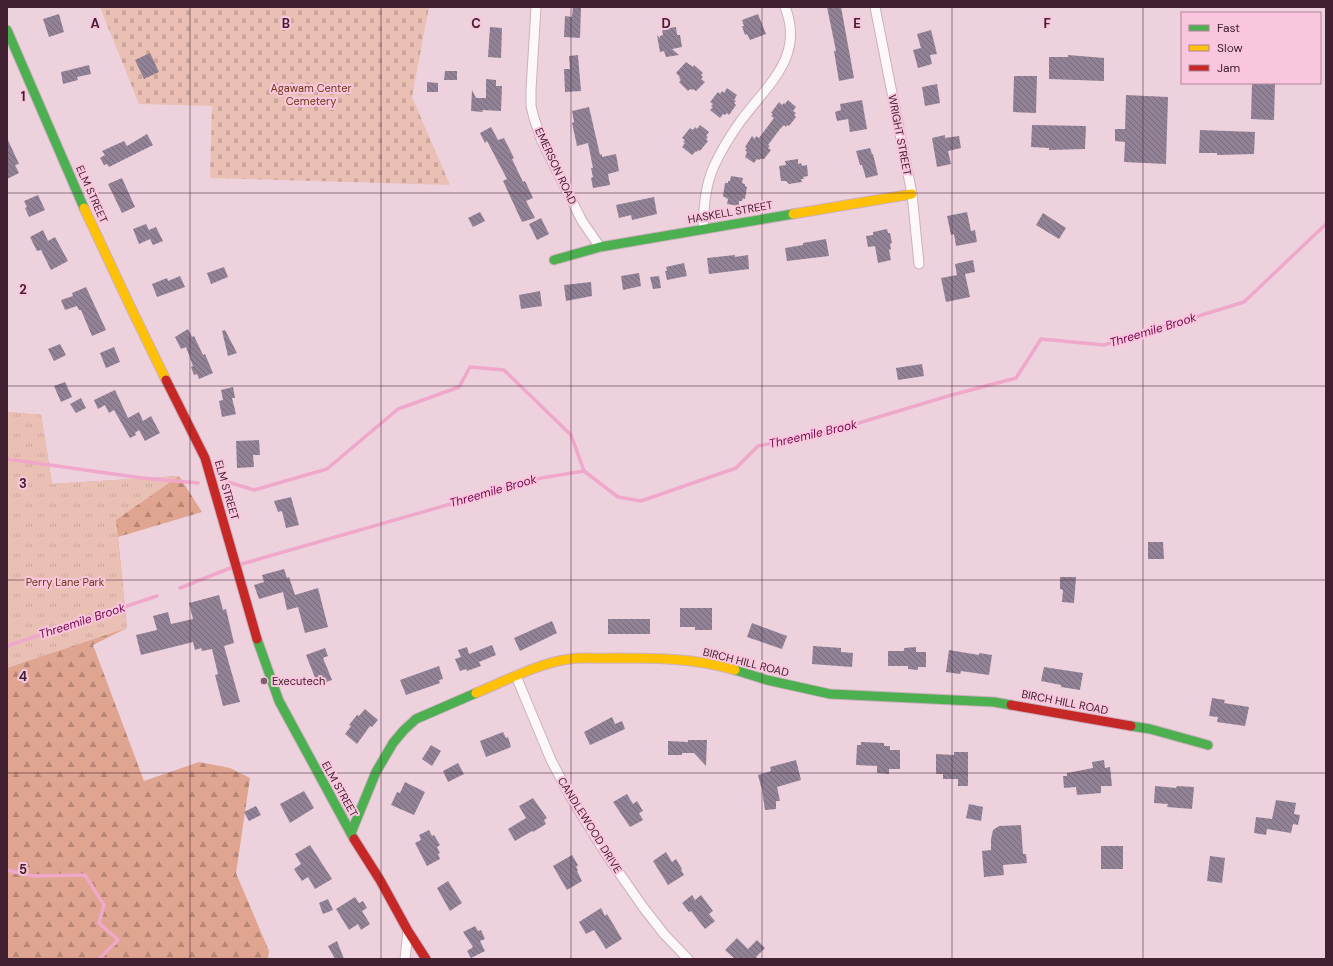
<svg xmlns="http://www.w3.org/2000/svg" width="1333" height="966" font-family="'DM Sans',sans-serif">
  <defs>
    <pattern id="forest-firs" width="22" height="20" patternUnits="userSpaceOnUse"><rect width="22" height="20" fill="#e0a590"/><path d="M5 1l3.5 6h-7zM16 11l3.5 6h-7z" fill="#b78676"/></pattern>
    <pattern id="cemetery-stones" width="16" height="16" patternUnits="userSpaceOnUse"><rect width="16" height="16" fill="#eac0b5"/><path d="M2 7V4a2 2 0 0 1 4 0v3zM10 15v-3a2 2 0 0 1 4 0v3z" fill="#caa59c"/></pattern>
    <pattern id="park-tufts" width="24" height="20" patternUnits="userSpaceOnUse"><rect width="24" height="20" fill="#eac0b5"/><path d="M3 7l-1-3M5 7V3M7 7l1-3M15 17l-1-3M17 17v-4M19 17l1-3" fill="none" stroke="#caa59c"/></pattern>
    <pattern id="building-back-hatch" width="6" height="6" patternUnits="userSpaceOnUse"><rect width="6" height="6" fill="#928296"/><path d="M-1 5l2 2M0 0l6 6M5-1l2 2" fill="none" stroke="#796a7b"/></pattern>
  </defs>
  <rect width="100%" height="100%" fill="#edd2de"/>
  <path fill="url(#forest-firs)" d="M7 412 41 415 52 484 179 476 202 512 118 537 127 628 93 645 144 781 199 762 230 768 250 778 236 873 269 951 268 959H7Z"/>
  <path fill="url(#cemetery-stones)" d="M100 7H429L412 97 450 185 210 178 212 106 139 104Z"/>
  <path fill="url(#park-tufts)" d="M7 412 41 415 52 484 179 476 116 520 127 628 7 668Z"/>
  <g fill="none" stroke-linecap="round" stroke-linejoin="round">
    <g stroke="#efa7ca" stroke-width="3.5">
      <path d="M7 459 142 478 198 483"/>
      <path d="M225 481 254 490 327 469 398 409 459 387 470 367 504 370 571 435 584 471"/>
      <path d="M238 565 541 478 584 471 618 497 641 501 736 468 758 446 819 435 948 396 1016 378 1041 339 1104 345 1244 302 1326 224"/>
      <path d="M180 588 233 567"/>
      <path d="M7 646 157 596"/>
      <path d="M7 870 32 876 85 875 104 905 99 923 118 940 99 959"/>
    </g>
  </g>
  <g fill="url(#building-back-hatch)">
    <path d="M573 7H581L580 38 564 37 565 16 572 17Z"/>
    <path d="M827 7H841L854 78 839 81 834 51H836Z"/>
    <path d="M59 14 64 32 49 37 43 19Z"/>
    <path d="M758 14 766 34 750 40 747 34 745 35 742 26H744L742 20Z"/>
    <path d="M490 27 502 28 501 58 488 57Z"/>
    <path d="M676 27 677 35H680L682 47 672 49 679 55 666 57 664 51 660 52 657 35 660 38V36L663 35 662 29Z"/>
    <path d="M931 30 937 54 930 55 932 64 918 68 913 50 921 48 917 34Z"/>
    <path d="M150 53 159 72 144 79 135 60Z"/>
    <path d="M578 55 581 91 565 92 564 69H570L569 56Z"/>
    <path d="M1068 55 1104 58V81L1049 79V57H1068Z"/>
    <path d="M686 62 693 67 694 65 703 73 701 75 703 77 701 79 705 82 696 91 693 89 692 90 690 89 688 91 679 82 681 80 679 78 680 77 676 73Z"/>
    <path d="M89 65 91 74 77 77 78 80 63 84 61 72Z"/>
    <path d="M445 71H457V80H444Z"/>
    <path d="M1014 76H1037L1036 113 1013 112Z"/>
    <path d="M486 79 496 80V86H502L501 111 482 110 483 112 471 111 472 90 476 98H486Z"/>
    <path d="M427 82 438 83V92H427Z"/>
    <path d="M1252 83H1275L1274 120 1251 119Z"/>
    <path d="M937 84 940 103 925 106 922 87Z"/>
    <path d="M727 88 737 95 734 100 736 101 734 103 736 105 729 115 727 113 725 115 723 114 720 118 710 110 713 107 711 106 713 104 710 102 718 92 720 94 722 91 724 93Z"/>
    <path d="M1126 95 1168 97 1166 164 1124 162 1125 142 1115 141V129H1125Z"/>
    <path d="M788 100 796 107 793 111 796 113 794 115 796 117 789 126 787 125 786 127 784 125 780 129 768 145 770 146 768 148 771 150 764 159H760L759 160 757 159 754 163 745 157 747 152 745 150 747 148 745 147 752 136 755 139 756 136 759 138 774 118 771 116 773 114 771 113 779 102 782 105 784 103 785 104Z"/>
    <path d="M862 100 867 129 850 132 848 119 837 121 835 112 841 110 840 104Z"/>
    <path d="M589 107 600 155 602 154V157L616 154 619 171 608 174 610 185 593 188 591 178 593 177 591 168H593L588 143 577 146 572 123 574 122 572 111Z"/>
    <path d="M700 125 709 132 706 136 708 137 706 139 708 141 700 151 698 150 697 152 696 151 692 155 682 147 685 143 683 142 685 140 682 138 690 128 693 130 695 127 697 129Z"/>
    <path d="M1032 125 1086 126 1085 149 1049 150V148L1031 147Z"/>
    <path d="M491 127 498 140 504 138 514 158 512 159 523 182 525 181 533 198 526 201 535 218 522 222 503 181 507 179 487 141 485 143 480 133Z"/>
    <path d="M1200 130 1255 132 1254 154 1217 155V153H1199Z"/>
    <path d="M147 134 153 145 109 167 107 164 104 165 100 158 105 155 102 151 124 141 127 146Z"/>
    <path d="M945 135V138L959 136 961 148 948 151 951 164 937 167 932 138Z"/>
    <path d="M7 138 19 164 15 165 19 173 7 179Z"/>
    <path d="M870 148 872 154H873L878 175 866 178 862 165H860L856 151Z"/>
    <path d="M798 159V164L801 163 802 166 807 165 808 176 803 177 804 179H801L802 182 789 184 786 181H781L779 166 786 165 785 161Z"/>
    <path d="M731 176 743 178 742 183 745 184V186L747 187 745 199 743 198 742 201H739V206L727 204 728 199 723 196 725 183H728V181H730Z"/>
    <path d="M122 178 135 207 122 213 108 184Z"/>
    <path d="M38 195 45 210 29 217 25 208 27 207 24 201Z"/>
    <path d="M654 197 657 214 632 220 631 215 619 218 616 205Z"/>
    <path d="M480 212 485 221 473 227 468 218Z"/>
    <path d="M967 212 971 231 975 230 977 242 956 246 954 234 951 235 947 216Z"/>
    <path d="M1043 213 1066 228 1059 239 1036 225Z"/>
    <path d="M541 218 549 234 537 240 529 224Z"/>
    <path d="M146 224 149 230 156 227 163 241 153 245 150 239 139 244 133 229Z"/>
    <path d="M887 229 888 233H890L892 243 890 244 891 249 889 250 891 260 878 263 875 246 868 247 866 236 873 235V232Z"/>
    <path d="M43 230 48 241 55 237 68 261 51 270 41 250 37 251 30 237Z"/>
    <path d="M826 239 829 256 787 261 785 248 803 245V243Z"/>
    <path d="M735 255V257L748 255 749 269 709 274 707 258Z"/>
    <path d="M973 260 975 272 965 274 970 297 946 302 941 278 957 275 955 264Z"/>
    <path d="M684 263 687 276 667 280 665 271H667L666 267Z"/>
    <path d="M224 267 228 277 211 284 207 273Z"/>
    <path d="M639 273 641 286 623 290 621 276Z"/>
    <path d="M180 276 185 287 157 297 152 284 167 278 168 281Z"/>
    <path d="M659 276 661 288 653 289 650 277Z"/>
    <path d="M591 282 592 296 566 301 564 285Z"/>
    <path d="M86 287 106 330 92 336 81 310H79L77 306 65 310 61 300 73 296 72 293Z"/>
    <path d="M540 291 542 306 521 309 519 295Z"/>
    <path d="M188 329 192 337 194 336 203 355 205 354 213 373 199 379 197 374 194 375 191 367 193 366 186 347 181 349 175 337Z"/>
    <path d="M225 330 237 353 228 356 222 331Z"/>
    <path d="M60 344 66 355 54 361 48 349Z"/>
    <path d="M114 347 120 362 106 368 100 353Z"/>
    <path d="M922 364 924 376 898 380 896 368Z"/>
    <path d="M65 382 72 397 61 402 54 386Z"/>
    <path d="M233 387 235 398H232L236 414 222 417 219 401 223 400 221 390Z"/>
    <path d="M115 390 128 418 139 412 143 421 151 416 160 433 145 441 139 430 135 433 136 435 130 438 114 410 109 413 105 405 98 409 94 400Z"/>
    <path d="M81 398 86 408 76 413 70 404Z"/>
    <path d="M259 440 260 455H253L254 467 237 468 236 441Z"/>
    <path d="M291 497 299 525 286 528 282 511 278 512 274 501Z"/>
    <path d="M1148 542H1163L1164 559H1148Z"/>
    <path d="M284 569 287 578 289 577 295 595 318 588 328 627 305 633 298 607 287 610 283 592 259 599 254 585 264 582 262 575Z"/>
    <path d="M1060 577H1076L1074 603 1062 602 1063 590 1060 589Z"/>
    <path d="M219 595 223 610 226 609 234 643 224 646 240 702 223 706 215 675 218 674 212 649 202 651 201 648 195 650 193 642 141 655 136 635 157 630 153 616 168 612 171 624 193 619 189 603Z"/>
    <path d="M680 608H712V630H695V627H680Z"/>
    <rect x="608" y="619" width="42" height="15"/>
    <path d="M552 621 557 633 520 651 514 638Z"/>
    <path d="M752 623 787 636 782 649 747 637Z"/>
    <path d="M492 645 496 655 479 662 481 666 467 671 466 669 460 671 455 659 461 657 458 650 467 647 469 654Z"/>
    <path d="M813 646 841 648V652L853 653 852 667 812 664Z"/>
    <path d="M916 647V652H926V667H918V670L908 669V666H888V651H904V648Z"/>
    <path d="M325 648 328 656 323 658 332 680 318 685 306 655Z"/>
    <path d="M949 650 979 655V653L992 655 989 675 961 671 960 674 946 672Z"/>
    <path d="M439 666 443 679 439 680 440 683 406 695 400 680Z"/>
    <path d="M1044 667 1083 673 1080 690 1061 687V685L1041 681Z"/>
    <path d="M1212 698 1225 700 1224 703 1249 707 1245 726 1217 722 1218 717 1209 716Z"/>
    <path d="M365 709 378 720 372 727 370 726 357 744 345 734 351 726 349 725 357 715 359 716Z"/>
    <path d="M612 717 615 724 622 721 625 729 590 745 584 732Z"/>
    <path d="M503 732 506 738 508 737 511 747 486 757 480 741Z"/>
    <path d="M688 740H707L706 766 694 753H682V755H668V741L688 742Z"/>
    <path d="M861 742 884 743V746H890V750H900V769H889V774L877 773V766L856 765 857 745H861Z"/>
    <path d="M431 745 441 751 432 766 422 759Z"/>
    <path d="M954 752H968V786H958V779H943V774H936V754L954 755Z"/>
    <path d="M796 760 801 780 777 787 780 801H776V809L765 810 762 790 758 775 771 771 770 767Z"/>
    <path d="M1104 760 1105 768 1110 767 1112 786H1101V793L1077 795 1076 787 1064 788 1063 776H1067V773L1093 768 1092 762Z"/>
    <path d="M458 763 464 774 448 782 443 771Z"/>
    <path d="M405 782 425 792 414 815 391 805 397 792 400 793Z"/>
    <path d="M1155 786 1176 788 1177 786 1194 787 1192 809 1167 807 1168 804 1154 803Z"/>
    <path d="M304 791 314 808 290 823 280 804Z"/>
    <path d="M627 794 633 804 637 801 643 811 639 813 643 820 630 827 613 802Z"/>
    <path d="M533 798 547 818 544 820 546 824 533 832 532 831 515 841 508 829 526 818 519 806Z"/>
    <path d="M1276 800 1296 803 1294 814 1300 815 1298 825 1293 824 1291 833 1267 829 1266 835 1254 833 1256 817 1272 819Z"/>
    <path d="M969 804 983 807 981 821 966 818Z"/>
    <path d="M256 806 261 815 249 821 244 812Z"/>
    <path d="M1021 825 1023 854H1026L1027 863 1003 865 1004 875 984 877 982 851 991 850V839L993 830 999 826Z"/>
    <path d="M429 830 432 836 434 835 440 845 437 847 440 853 438 854 440 859 427 866 415 843 421 840 419 835Z"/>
    <path d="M310 845 332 879 315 889 308 877 302 881 294 869 301 864 295 854Z"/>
    <rect x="1101" y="846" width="22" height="23"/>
    <path d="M666 852 672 862 676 859 682 869 681 870 684 875 668 885 653 861Z"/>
    <path d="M572 855 578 865 576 867 578 870 577 871 582 881 567 890 553 866Z"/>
    <path d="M1210 856 1225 858 1222 883 1207 881Z"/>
    <path d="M448 881 462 903 450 911 437 888Z"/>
    <path d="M692 895 695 900 701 895 713 911 709 914 715 921 705 929 691 911 689 912 682 903Z"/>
    <path d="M355 897 359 903 363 901 367 908 362 911 370 924 361 930 358 924 349 930 336 909Z"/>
    <path d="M328 899 333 910 323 914 319 903Z"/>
    <path d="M601 908 605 916 607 914 622 939 606 949 594 930 586 934 579 922Z"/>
    <path d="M475 926 478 931 481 930 485 939 480 941 485 951 471 958 467 951 473 947 463 932Z"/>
    <path d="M737 938 748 949 757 940 765 948 756 957 758 959H735L725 950Z"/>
    <path d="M337 941 344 959H335L328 946Z"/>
  </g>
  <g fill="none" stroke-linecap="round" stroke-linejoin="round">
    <defs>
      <g id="street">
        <path d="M536 7 531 90V106L534 118 541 139 582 221 600 247"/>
        <path d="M875 7 912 194 919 264"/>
        <path d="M703 229C704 207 705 186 714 166 721 151 730 136 740 122 767 85 805 57 785 7"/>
        <path d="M516 676 551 760 570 796 606 854 643 907 664 934 688 959"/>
        <path d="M405 959 408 931"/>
      </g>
      <g id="fast">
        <path d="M7 30 84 208"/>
        <path d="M554 260 600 247 793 214"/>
        <path d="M257 639 279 701 354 839"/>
        <path d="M735 670 767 680 830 694 994 702 1011 705"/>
        <path d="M1131 726 1150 729 1208 745"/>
        <path d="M351 833 376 772 393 743 404 730 416 719 476 693"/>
      </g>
      <g id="slow">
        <path d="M84 208 130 306 166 380"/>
        <path d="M793 214 912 194"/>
        <path d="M476 693C503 682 541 662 570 659 584 657 599 659 613 658 655 658 695 658 735 670"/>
      </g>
      <g id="jam">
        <path d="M166 380 205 458 257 639"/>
        <path d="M1011 705 1131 726"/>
        <path d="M354 839 380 880 408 931 426 959"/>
      </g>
    </defs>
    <use href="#street" stroke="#ccb0bd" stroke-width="11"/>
    <use href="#fast" stroke="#ccb0bd" stroke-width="11"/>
    <use href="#slow" stroke="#ccb0bd" stroke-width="11"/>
    <use href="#jam" stroke="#ccb0bd" stroke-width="11"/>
    <use href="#street" stroke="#fcf8fa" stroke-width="9"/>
    <use href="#fast" stroke="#4caf50" stroke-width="9"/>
    <use href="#slow" stroke="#ffc107" stroke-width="9"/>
    <use href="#jam" stroke="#c62828" stroke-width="9"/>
  </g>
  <path fill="none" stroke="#412131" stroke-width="1" stroke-opacity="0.55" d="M190 7V959M381 7V959M571 7V959M762 7V959M952 7V959M1143 7V959M7 193H1326M7 386H1326M7 580H1326M7 773H1326"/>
  <circle fill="#7d5f6e" stroke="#f9c6dd" stroke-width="1.5" cx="264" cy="681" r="4"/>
  <g text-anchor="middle" stroke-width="4" stroke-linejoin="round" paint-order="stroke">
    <g font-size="11" fill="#713916" stroke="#f9c6dd">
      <text x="311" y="92">Agawam Center<tspan x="311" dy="13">Cemetery</tspan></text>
      <text x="65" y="586">Perry Lane Park</text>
    </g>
    <g font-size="11" fill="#412131" stroke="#f9c6dd">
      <text transform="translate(900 135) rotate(79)" y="4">WRIGHT STREET</text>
      <text transform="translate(556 166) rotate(65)" y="4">EMERSON ROAD</text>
      <text transform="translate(92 194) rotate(66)" y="4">ELM STREET</text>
      <text transform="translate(730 212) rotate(-10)" y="4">HASKELL STREET</text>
      <text transform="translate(227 490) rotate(74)" y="4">ELM STREET</text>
      <text transform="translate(746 662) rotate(14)" y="4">BIRCH HILL ROAD</text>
      <text transform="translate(1065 702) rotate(11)" y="4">BIRCH HILL ROAD</text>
      <text transform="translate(340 789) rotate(61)" y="4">ELM STREET</text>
      <text transform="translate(590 825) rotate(58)" y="4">CANDLEWOOD DRIVE</text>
    </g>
    <g font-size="11" fill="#412131" stroke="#f9c6dd" text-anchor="start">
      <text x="272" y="685">Executech</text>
    </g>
    <g font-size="12" font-style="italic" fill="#77074e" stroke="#f9c6dd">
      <text transform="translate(1153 330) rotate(-17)" y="4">Threemile Brook</text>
      <text transform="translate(813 434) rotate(-13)" y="4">Threemile Brook</text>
      <text transform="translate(493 491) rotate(-16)" y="4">Threemile Brook</text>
      <text transform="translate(82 621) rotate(-18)" y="4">Threemile Brook</text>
    </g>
  </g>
  <g font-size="13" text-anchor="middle" font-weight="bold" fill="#412131" stroke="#f9c6dd" stroke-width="4" stroke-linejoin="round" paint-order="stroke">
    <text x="95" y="28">A</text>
    <text x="286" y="28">B</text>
    <text x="476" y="28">C</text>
    <text x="666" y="28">D</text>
    <text x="857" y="28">E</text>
    <text x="1047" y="28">F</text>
    <text x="23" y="101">1</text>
    <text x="23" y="294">2</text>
    <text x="23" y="488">3</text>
    <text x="23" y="681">4</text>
    <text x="23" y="874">5</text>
  </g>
  <rect width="1333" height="966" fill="none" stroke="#412131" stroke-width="16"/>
  <rect x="1181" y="12" width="140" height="72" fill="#f9c6dd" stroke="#af8498"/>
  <rect x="1189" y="25" width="20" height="6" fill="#4caf50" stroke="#af8498"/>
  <text x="1217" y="32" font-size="12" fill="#412131">Fast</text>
  <rect x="1189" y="45" width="20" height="6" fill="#ffc107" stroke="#af8498"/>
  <text x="1217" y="52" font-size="12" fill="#412131">Slow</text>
  <rect x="1189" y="65" width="20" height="6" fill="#c62828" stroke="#af8498"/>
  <text x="1217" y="72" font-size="12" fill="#412131">Jam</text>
</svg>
